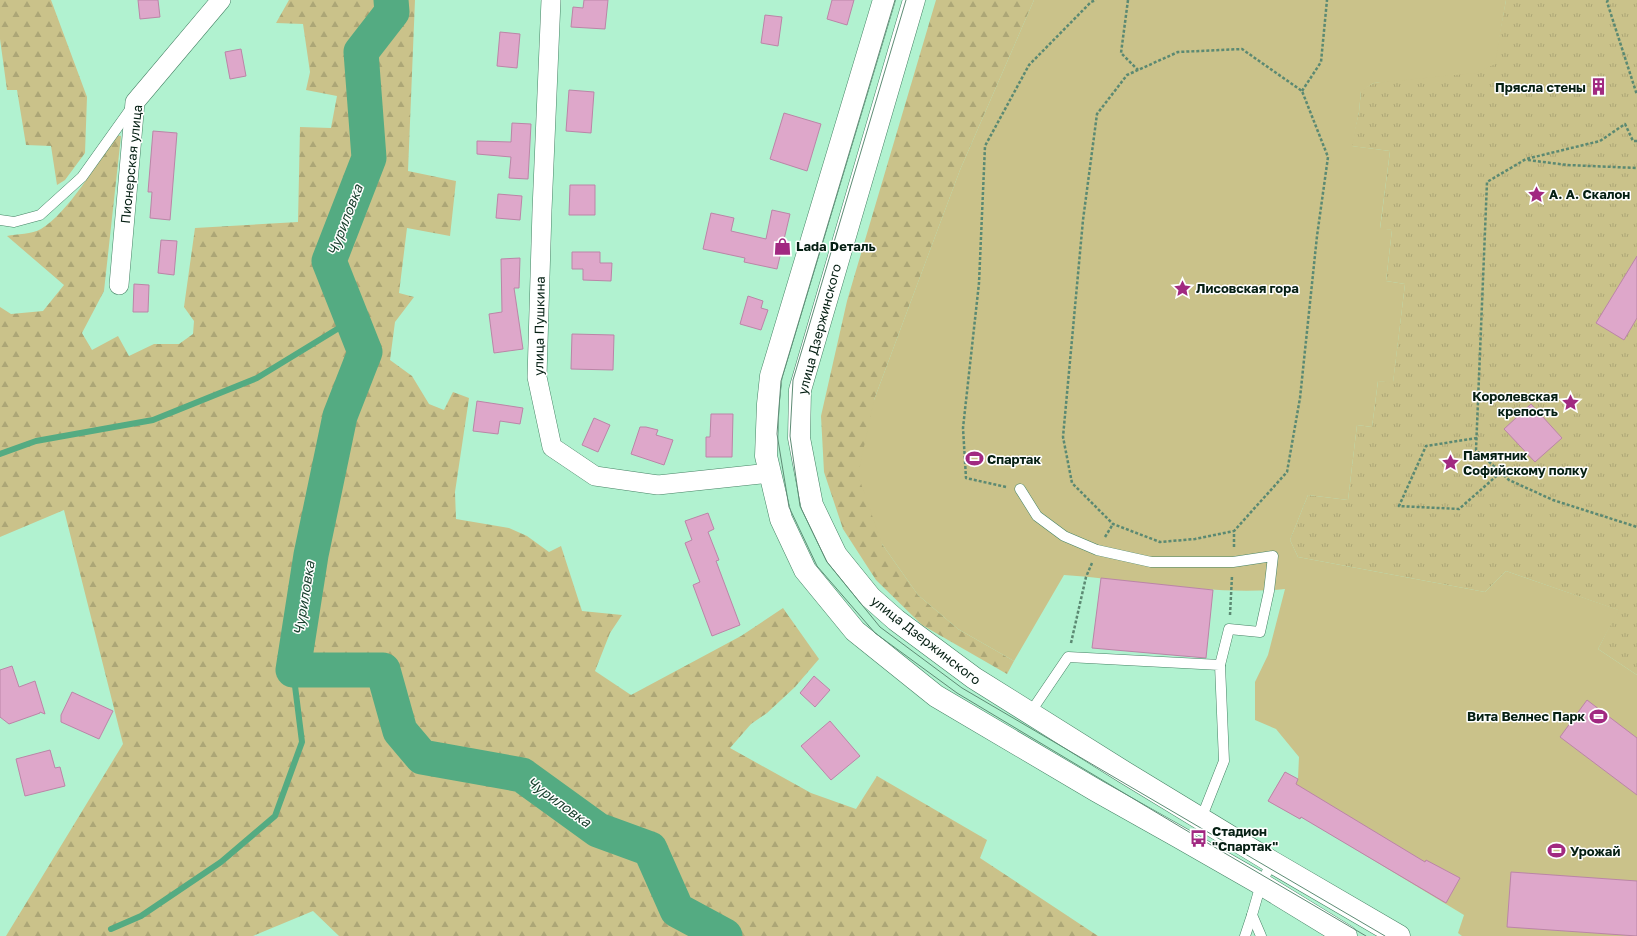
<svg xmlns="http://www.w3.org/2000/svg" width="1637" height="936" font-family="'Golos Text',sans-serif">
  <defs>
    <pattern id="forest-firs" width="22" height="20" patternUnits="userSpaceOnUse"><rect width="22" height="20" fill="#cac28a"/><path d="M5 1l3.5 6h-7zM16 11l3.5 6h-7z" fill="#aca676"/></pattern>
    <pattern id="park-tufts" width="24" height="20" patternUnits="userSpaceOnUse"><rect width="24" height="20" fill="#cac28a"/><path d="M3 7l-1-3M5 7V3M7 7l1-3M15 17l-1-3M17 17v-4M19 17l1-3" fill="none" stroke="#aca676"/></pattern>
  </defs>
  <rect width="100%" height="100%" fill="#b1f2d0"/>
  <g fill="url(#forest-firs)">
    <path d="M0 0H51L87 97 85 153 65 180 57 185 51 146 26 145 17 90H7L0 39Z"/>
    <path d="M289 0H415L408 171 456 181 450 236 407 228 399 293 414 297 395 322 390 360 412 376 429 404 444 410 453 392 469 398 455 492 456 519 509 528 527 536 549 552 561 546 582 611 622 615 610 633 595 671 631 695 741 636 783 608 819 659 795 687 767 713 751 724 730 748 811 793 856 809 877 776 987 840 980 858 1098 936H339L313 911 253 936H6L123 744 64 510 0 537V307L11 314 43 311 64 285 7 236C17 234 32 234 41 229 69 212 97 163 116 135L121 136 104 291 82 333 92 350 118 336 129 356 154 344H179L193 334 194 321 184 307 195 228 298 222 300 127 331 128 337 96 306 90 310 72 303 24 276 23Z"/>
    <path d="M936 0H1034L960 170 874 400 882 544 918 595 958 629 1014 661 1007 674 922 625 876 580 843 529 824 472 821 416 847 301Z"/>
  </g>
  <path fill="url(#park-tufts)" d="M1506 0H1637V675L1598 649 1618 610 1506 571 1485 592 1298 557 1290 540 1308 495 1348 500 1357 425 1372 427 1378 381 1393 382 1405 284 1386 281 1392 230 1380 229 1390 151 1351 146 1359 112 1361 90 1374 83 1494 64Z"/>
  <path fill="#cac28a" d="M1034 0H1506L1495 64 1476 73 1374 83 1361 91 1359 112 1352 146 1390 151 1380 228 1392 230 1386 281 1405 284 1393 383 1378 381 1372 427 1357 425 1348 500 1308 495 1290 540 1298 557 1485 592 1506 571 1619 610 1598 649 1637 675V936H1462L1458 933 1464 915 1302 817 1300 819 1268 801 1285 772 1298 779 1299 757 1276 729 1255 720V682L1268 655 1285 589C1211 596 1137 580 1064 575L1014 661 958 629 918 595 882 544 858 475 874 400 960 170Z"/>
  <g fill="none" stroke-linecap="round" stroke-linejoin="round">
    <g stroke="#54ab82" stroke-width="6">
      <path d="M0 454 36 441 153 420 257 378 352 320"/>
      <path d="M111 929 141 916 221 862 275 816 302 742 293 670"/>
    </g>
    <path stroke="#54ab82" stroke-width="35" d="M391 0 392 12 361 52 369 158 329 261 365 352 340 416 311 555 293 670H383L400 731 422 757 522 775 598 830 650 849 677 910 725 936"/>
  </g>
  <g fill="#dea7ca" stroke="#bb85a7">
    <path d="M138 0H158L160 17 140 19Z"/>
    <path d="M584 0H608L605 29 571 27 573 7 583 8Z"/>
    <path d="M832 0H854L847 25 827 19Z"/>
    <path d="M765 15 782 17 778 46 761 43Z"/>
    <path d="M500 32 520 34 517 68 497 66Z"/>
    <path d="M241 49 246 76 230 79 225 52Z"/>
    <path d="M569 90 594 92 591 133 566 131Z"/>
    <path d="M784 113 821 124 807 171 770 159Z"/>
    <path d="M512 123 531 124 528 179 509 178 511 157 477 154V141L511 142Z"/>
    <path d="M153 131 177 133 170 220 150 218 152 192H148Z"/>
    <path d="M570 185H595V215H569Z"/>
    <path d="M498 194 522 196 520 220 496 218Z"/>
    <path d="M772 210 790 214 777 269 744 262 745 258 703 249 711 213 734 218 731 231 766 239Z"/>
    <path d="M161 240 177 241 174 275 158 273Z"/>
    <path d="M572 252H600V263H612L611 281 583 280V269H572Z"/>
    <path d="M1637 256V318L1624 340 1596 323Z"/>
    <path d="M520 258 519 288H514L523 349 494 353 489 314 502 312 501 259Z"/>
    <path d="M134 284 149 285 148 312H133Z"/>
    <path d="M748 296 763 301 761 308 768 310 761 330 740 324Z"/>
    <path d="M572 334 614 335 613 370 571 369Z"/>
    <path d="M477 401 523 408 520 424 500 421 498 434 473 431Z"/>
    <path d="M1531 404 1562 438 1535 462 1504 429Z"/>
    <path d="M711 414H733L732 457H706V437H710Z"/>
    <path d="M594 418 610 425 598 452 582 445Z"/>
    <path d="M640 427H646L658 430 656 435 673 440 664 465 631 454Z"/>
    <path d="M708 513 714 529 708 532 719 560 716 561 740 625 712 636 693 585 700 582 685 543 692 540 685 521Z"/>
    <path d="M1101 578 1213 590 1206 658 1092 648Z"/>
    <path d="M12 666 19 687 35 681 45 714 40 712V713L9 724 0 717V670Z"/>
    <path d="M814 676 830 690 815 707 800 693Z"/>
    <path d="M72 692 113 711 99 739 61 722V715Z"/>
    <path d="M1587 700 1637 738V795L1560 737Z"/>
    <path d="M830 721 860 756 831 780 801 746Z"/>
    <path d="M50 750 55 768 60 767 65 786 25 796 16 759Z"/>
    <path d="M1285 772 1298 779 1296 784 1425 862 1426 860 1460 878 1446 903 1301 817 1300 819 1268 801Z"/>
    <path d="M1511 872 1637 881V936L1507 927Z"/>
  </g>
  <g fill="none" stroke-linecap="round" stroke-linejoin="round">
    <defs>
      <g id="service">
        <path d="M0 220 14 222 40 215 82 177 132 107"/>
        <path d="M1020 489 1037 516 1064 536 1097 550 1151 562H1233L1273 556 1269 591 1260 632 1229 629 1220 665"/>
        <path d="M1030 713 1068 657 1220 665 1224 761 1201 819"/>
        <path d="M1245 936 1252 915"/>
        <path d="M1261 936 1252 915 1261 884 1272 862"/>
      </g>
      <g id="minor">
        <path d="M551 0 542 210 537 377 552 447 595 476 658 485 770 473"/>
        <path d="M119 285 135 102 221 0"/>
      </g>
      <g id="primary">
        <path d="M884 0 771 376 768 404 766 456 781 519 805 570 855 631 936 696 1097 791 1177 836 1261 884 1346 936"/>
        <path d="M914 0 800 390 799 438 812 505 836 555 870 597 896 620 974 678 1124 772 1272 862 1399 936"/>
      </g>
    </defs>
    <use href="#service" stroke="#468365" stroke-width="11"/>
    <use href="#minor" stroke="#468365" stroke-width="20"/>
    <use href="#primary" stroke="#468365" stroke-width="23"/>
    <g stroke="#5b8972" stroke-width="2.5" stroke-dasharray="3 2" stroke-linecap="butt">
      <path d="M1128 0 1121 53 1138 70"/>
      <path d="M1608 0 1607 2 1637 95"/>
      <path d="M1302 91 1321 62 1327 0"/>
      <path d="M1637 141H1633L1625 124 1600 141 1526 159 1487 182 1476 450 1509 480 1553 500 1637 527"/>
      <path d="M1528 160 1567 165 1637 168"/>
      <path d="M1477 438 1426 446 1399 506 1459 509 1501 472"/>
      <path d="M1006 487 966 478 963 428 979 283 985 146 1029 65 1091 2 1096 0"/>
      <path d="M1105 537 1113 524"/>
      <path d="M1234 547V531L1287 472 1300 398 1317 236 1328 157 1302 91 1242 49 1178 52 1127 75 1097 114 1083 220 1063 437 1072 483 1113 524 1160 542 1195 539 1234 531"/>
      <path d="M1230 615 1232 576"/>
      <path d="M1071 643 1086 577 1092 563"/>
    </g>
    <use href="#service" stroke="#fff" stroke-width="10"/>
    <use href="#minor" stroke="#fff" stroke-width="19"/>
    <use href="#primary" stroke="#fff" stroke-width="22"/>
    <g stroke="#5e8c75" stroke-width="1">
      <path d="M895 0 781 381 777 434 789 507 817 566 875 633 957 693 1199 838 1366 936"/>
      <path d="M906 0 793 380 790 436 800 506 827 562 880 627 962 688 1385 936"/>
    </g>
  </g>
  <defs>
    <symbol id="building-bare" viewBox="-9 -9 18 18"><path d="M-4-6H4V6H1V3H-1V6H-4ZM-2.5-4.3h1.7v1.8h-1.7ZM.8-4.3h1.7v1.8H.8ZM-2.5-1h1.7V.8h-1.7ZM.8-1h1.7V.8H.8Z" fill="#a12981" stroke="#fff" stroke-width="2.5" paint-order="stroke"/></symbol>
    <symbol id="sight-bare" viewBox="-9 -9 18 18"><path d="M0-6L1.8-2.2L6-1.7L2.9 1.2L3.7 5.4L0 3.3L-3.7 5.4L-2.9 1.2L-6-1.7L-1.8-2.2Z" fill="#a12981" stroke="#fff" stroke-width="2.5" paint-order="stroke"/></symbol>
    <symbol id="shop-bare" viewBox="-9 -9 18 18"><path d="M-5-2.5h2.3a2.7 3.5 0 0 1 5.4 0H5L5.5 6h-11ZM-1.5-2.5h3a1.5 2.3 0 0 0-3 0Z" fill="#a12981" stroke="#fff" stroke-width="2.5" paint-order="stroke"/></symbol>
    <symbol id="stadium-bare" viewBox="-9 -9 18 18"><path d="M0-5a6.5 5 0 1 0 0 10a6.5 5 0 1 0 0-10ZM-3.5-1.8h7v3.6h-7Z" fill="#a12981" stroke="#fff" stroke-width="2.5" paint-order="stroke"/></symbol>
    <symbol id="bus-bare" viewBox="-9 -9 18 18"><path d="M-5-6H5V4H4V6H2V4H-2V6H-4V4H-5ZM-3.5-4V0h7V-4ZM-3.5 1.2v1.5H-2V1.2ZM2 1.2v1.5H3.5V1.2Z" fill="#a12981" stroke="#fff" stroke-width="2.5" paint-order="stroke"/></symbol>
  </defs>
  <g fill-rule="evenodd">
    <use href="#building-bare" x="1586" y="74" width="25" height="25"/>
    <use href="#sight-bare" x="1524" y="182" width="25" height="25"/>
    <use href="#shop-bare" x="770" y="234" width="25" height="25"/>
    <use href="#sight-bare" x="1170" y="276" width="25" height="25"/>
    <use href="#sight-bare" x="1558" y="390" width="25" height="25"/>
    <use href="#stadium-bare" x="962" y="446" width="25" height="25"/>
    <use href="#sight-bare" x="1438" y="450" width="25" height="25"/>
    <use href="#stadium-bare" x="1586" y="704" width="25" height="25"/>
    <use href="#bus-bare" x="1186" y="826" width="25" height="25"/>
    <use href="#stadium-bare" x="1544" y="838" width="25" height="25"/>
  </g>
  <g text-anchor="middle" stroke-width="3" stroke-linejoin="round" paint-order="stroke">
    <g font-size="13" font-weight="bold" fill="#051f13" stroke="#fff" text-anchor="start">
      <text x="1586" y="92" text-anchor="end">Прясла стены</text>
      <text x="1549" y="199">А. А. Скалон</text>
      <text x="796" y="251">Lada Dеталь</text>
      <text x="1196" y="293">Лисовская гора</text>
      <text x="1558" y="401" text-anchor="end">Королевская<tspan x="1558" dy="15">крепость</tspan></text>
      <text x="1463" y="460">Памятник<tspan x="1463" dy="15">Софийскому полку</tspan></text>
      <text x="987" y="464">Спартак</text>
      <text x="1585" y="721" text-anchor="end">Вита Велнес Парк</text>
      <text x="1212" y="836">Стадион<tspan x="1212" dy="15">"Спартак"</tspan></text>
      <text x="1570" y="856">Урожай</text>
    </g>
    <g font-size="13" fill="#051f13" stroke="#fff">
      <text transform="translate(131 164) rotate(-84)" y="5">Пионерская улица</text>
      <text transform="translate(539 326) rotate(-89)" y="5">улица Пушкина</text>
      <text transform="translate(819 329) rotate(-75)" y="5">улица Дзержинского</text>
      <text transform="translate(926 640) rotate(38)" y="5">улица Дзержинского</text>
    </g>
    <g font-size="14" font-style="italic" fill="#193f2d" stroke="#fff">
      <text transform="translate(345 220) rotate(-69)" y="5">Чуриловка</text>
      <text transform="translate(304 598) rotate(-81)" y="5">Чуриловка</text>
      <text transform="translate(559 802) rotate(36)" y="5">Чуриловка</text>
    </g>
  </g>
</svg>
